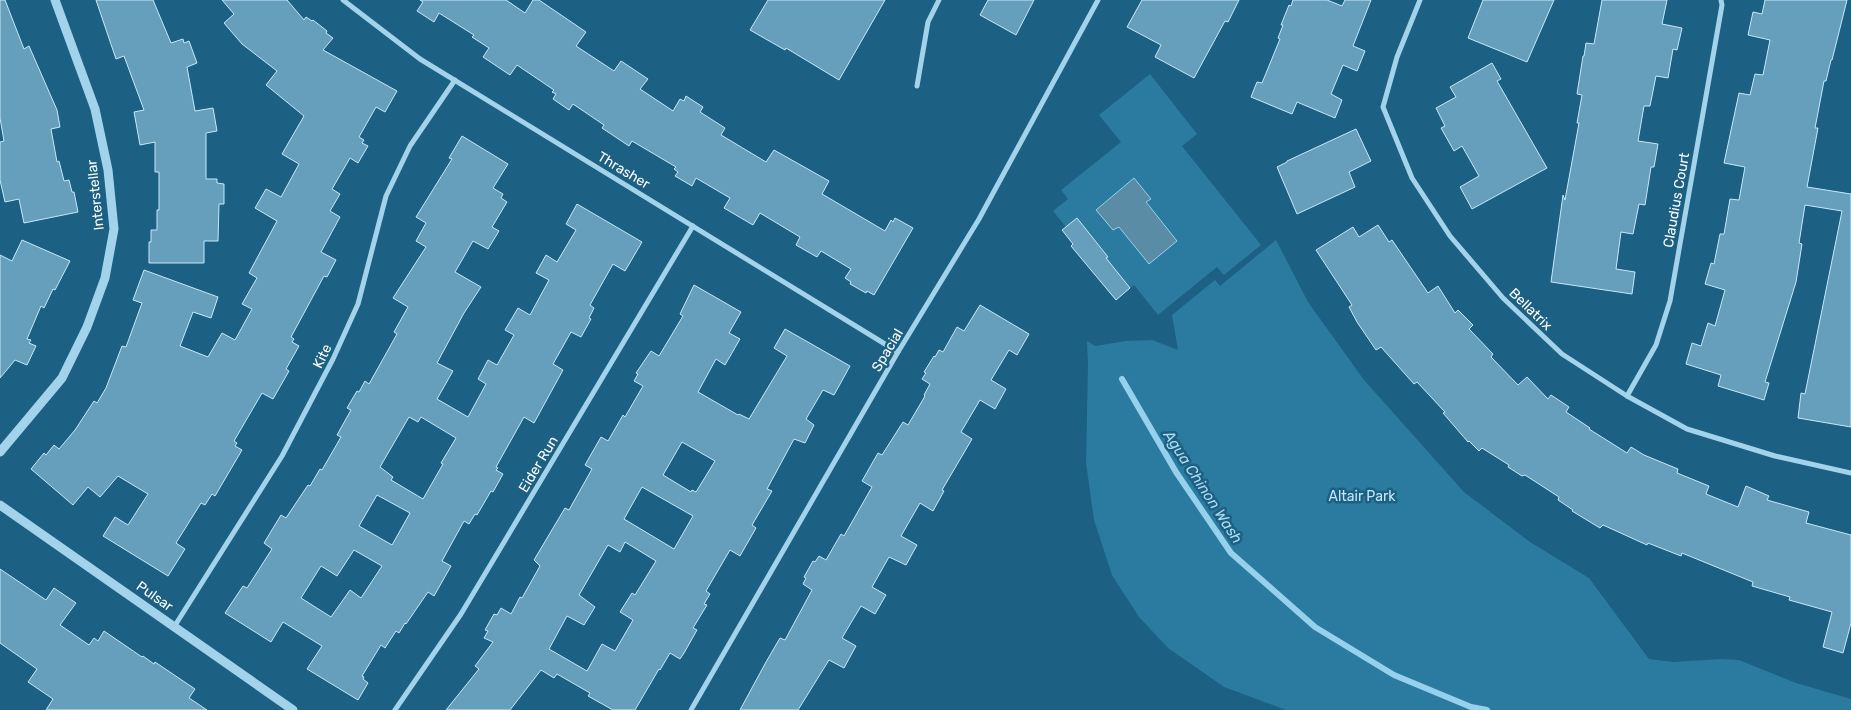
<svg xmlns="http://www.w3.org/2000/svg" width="1851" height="710" font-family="Rubik,sans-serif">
  <rect width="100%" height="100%" fill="#1c6083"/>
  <g fill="#2b7aa0">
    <path d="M1150 74 1197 134 1182 146 1261 245 1224 275 1217 267 1158 315 1134 285 1116 300 1071 246 1073 244 1066 227 1053 211 1068 199 1061 190 1121 142 1099 115Z"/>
    <path d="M1276 240 1308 302 1364 380 1464 492 1530 542 1589 578 1649 659 1673 662 1722 659 1739 660 1796 683 1851 699V710H1286L1224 687 1168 648 1139 617 1112 575 1094 520 1086 463 1088 366 1087 341 1095 346 1126 341 1152 340 1178 350 1172 315 1215 280 1220 286Z"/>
  </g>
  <path fill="#5a8ca5" stroke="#95d1ec" d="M1134 178 1151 199 1146 202 1177 241 1149 264 1119 227 1113 230 1096 210Z"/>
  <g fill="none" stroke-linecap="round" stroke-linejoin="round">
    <path stroke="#95d1ec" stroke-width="6" d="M1122 379 1176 472 1231 553 1315 627 1394 675 1471 707 1487 710"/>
  </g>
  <g fill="#669fbb" stroke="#c6e8f8" fill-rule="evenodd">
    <path d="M0 0H5L24 49 29 46 57 110 60 127 51 129 57 162 59 161 64 181 69 180 72 192H74L78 212 24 223 19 199 5 202 0 180V142L4 141 0 118Z"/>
    <path d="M96 0H153L171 43 183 39 184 43 189 41 197 63 187 67 195 111 213 108 217 131 206 133V179H217V183L224 184V204H219L218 241H204V263H149V242H151V230H157V210H159V172H155V142L140 145 134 112 144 110 124 56 116 59Z"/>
    <path d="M222 0H287L304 20 306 17 312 21 313 20 327 31 326 33 333 38 323 50 397 91 385 112 376 107 359 137 364 140 362 143 368 146 358 163 350 158 332 189 340 194 330 211 340 217 321 252 336 260 327 277 324 276 291 337 294 339 292 342 299 346 286 369 289 371 273 399 262 393 234 441 237 443 235 446 242 450 215 496 212 494 205 505 201 503 176 543 185 549 168 576 103 536 115 517 128 525 148 494 118 476 100 497 88 487 73 505 31 469 44 453 46 455 54 445 59 449 75 430 94 401 97 403 106 388 122 346 126 347 142 303 133 300 144 270 218 297 211 318 193 312 180 346 208 357 222 333 235 340 252 309 242 304 257 278 249 273 277 221 255 208 266 189 281 197 299 164 282 154 304 116 266 85 277 71 242 44 224 23 234 14Z"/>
    <path d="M420 0H506L525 13 533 0H539L586 32 576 46 614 71 621 61 648 79 640 89 673 111 680 99 684 101 686 96 703 107 700 112 725 128 721 135 766 162 774 150 829 181 822 194 885 231 891 220 893 222 895 218 913 228 874 295 867 291 866 293 850 284 851 282 845 278 851 269 821 251 817 257 796 245 800 237 760 213 753 225 724 208 730 198 696 178 692 186 675 176 678 172 674 169 676 167 632 141 629 146 602 128 604 125 573 104 569 110 553 99 556 94 552 92 554 90 517 65 510 75 483 57 489 48 472 37 474 35 439 13 434 22 417 11 423 2Z"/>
    <path d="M768 0H885L839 80 786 48 785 50 750 30Z"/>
    <path d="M988 0H1034L1016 35 980 15Z"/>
    <path d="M1142 0H1239L1228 22 1225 21 1194 78 1155 57 1161 45 1127 27Z"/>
    <path d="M1293 0H1327L1342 6 1345 0H1371L1353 46 1365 51 1357 71 1343 65 1331 94 1342 100 1335 118 1297 102 1292 114 1251 97 1257 82 1262 83 1280 39 1278 38 1283 25H1281L1289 5 1291 6Z"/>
    <path d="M1483 0H1554L1527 62 1468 38Z"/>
    <path d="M1602 0H1667L1662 24 1682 28 1677 50 1673 49 1668 78 1656 76 1650 106H1644L1638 141 1658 144 1654 167H1651L1645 205 1639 204 1633 234 1621 232 1616 269 1635 272 1632 294 1551 282 1563 195 1565 200 1579 123H1577L1582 95 1577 94 1583 56H1584L1586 43 1594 44Z"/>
    <path d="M1765 0H1847L1832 60H1831L1826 81H1824L1815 128H1818L1807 187 1851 194V427L1798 418 1801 393 1805 394 1842 211 1805 205 1799 243 1802 244 1796 282 1765 382 1769 383 1764 400 1718 386 1721 375 1686 364 1692 343 1701 346 1708 323 1715 326 1725 290 1705 284 1711 263 1714 264 1720 234H1724L1730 199 1739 200 1745 167 1724 163 1739 93 1750 95 1755 74 1763 75 1770 40 1748 35 1753 12 1762 14Z"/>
    <path d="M1492 63 1501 79 1497 81 1547 168 1472 209 1460 187 1479 176 1462 146 1454 151 1441 128 1445 126 1436 108 1456 97 1450 87Z"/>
    <path d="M1356 129 1371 161 1349 172 1355 187 1297 214 1277 167 1287 162V161Z"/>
    <path d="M462 136 508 164 493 188 503 194 501 198 507 202 492 227 499 231 488 249 473 241 455 272 481 287 464 313 437 363 453 371 437 399 468 417 486 384 478 379 488 360 497 365 514 335 505 330 518 308 530 315 549 280 536 273 546 255 557 262 576 230 566 224 577 204 642 242 625 271 613 264 590 305 594 308 589 318 591 319 581 337 571 332 553 364 563 370 534 423 524 417 496 467 498 468 496 470 503 474 493 492 491 491 477 515 475 514 469 524 464 521 442 561 451 566 434 596 428 592 406 624 405 623 399 633 396 631 385 648 381 645 362 676 364 677 363 679 368 683 358 700 307 669 322 646 283 622 271 642 225 613 243 586 247 588 272 549 264 543 281 515 286 518 308 485 310 486 320 469 322 470 341 437 337 435 351 410 347 408 357 391 359 392 365 381 369 384 397 334 394 332 408 307 393 298 426 247 416 241 426 223 416 217 452 159 449 158ZM409 417 418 422 421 417 456 438 441 463 443 464 423 499 391 480 393 477 380 467ZM377 495 410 513 392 545 359 526ZM354 550 382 566 361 598 350 590 331 617 301 598 321 566 337 576Z"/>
    <path d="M1077 218 1108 257 1106 258 1130 288 1116 300 1071 246 1073 244 1062 230Z"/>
    <path d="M1378 225 1389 242 1392 240 1428 293 1438 286 1455 313 1458 310 1473 325 1469 329 1493 354 1491 357 1518 385 1527 377 1548 399 1551 395 1569 407 1566 412 1590 428 1589 429 1627 453 1631 447 1644 455 1678 469 1677 473 1709 486 1706 494 1738 507 1746 486 1769 496 1767 500 1809 512 1806 523 1851 535V623L1843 653 1823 647 1832 612 1789 600 1790 597 1752 586 1753 582 1682 553 1681 556 1648 543 1647 545 1603 525 1600 528 1572 511 1573 510 1558 500 1559 497 1525 475 1522 476 1508 467 1509 465 1482 448 1479 451 1469 441 1468 442 1443 413 1445 412 1417 382 1414 384 1381 347 1376 350 1357 322 1349 307 1352 305 1316 250 1353 227 1359 237Z"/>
    <path d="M22 240 70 261 55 290 53 289 44 308 41 306 27 339 31 340 29 343 36 346 27 365 15 360 0 378V255L12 261Z"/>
    <path d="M694 285 741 312 729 333 740 339 725 365 716 359 698 392 738 415 739 414 749 419 787 356 774 348 785 329 850 366 834 395 823 390 806 419 814 425 805 443 794 439 767 489 772 491 752 525 756 528 740 556 730 550 706 591 710 594 704 604 707 605 693 628 697 630 684 653 680 659 670 653 660 670 659 669 635 710H613L588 696 590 693 557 674 554 678 541 670 510 710H446L479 669 475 666 493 642 484 638 488 631 485 630 494 614 497 615 501 608 511 614 520 597 522 598 540 566 534 560 565 508 569 510 592 469 585 465 601 437 608 441 623 415 625 417 643 386 634 381 638 374 636 373 651 351 659 356 683 316 680 314ZM682 442 715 461 696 492 692 490 691 492 663 475ZM642 487 693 516 674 549 624 519ZM625 542 656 561 635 595 632 593 620 612 633 620 615 651 602 644 587 671 549 649 567 616 584 625 595 607 579 595 608 545 620 552Z"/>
    <path d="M980 305 1029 334 1017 355 1009 350 991 380 1006 389 995 409 980 400 961 432 972 439 942 490 944 491 933 511 920 503 901 536 917 545 906 565 889 557 872 587 886 595 875 614 861 606 842 638 856 646 844 668 829 660 798 710H740L766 662 780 638 785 640 812 590 803 584 806 578 804 577 813 561 815 562 819 556 826 560 841 534 844 536 872 487 862 481 878 453 882 455 903 422 908 425 925 396 924 395 930 384 922 379 926 373 924 372 934 356 935 357 939 350 943 352 957 327 964 331Z"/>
    <path d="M0 569 46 600 54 588 76 603 60 625 89 645 94 638 98 641 104 631 142 657 143 656 154 664 155 662 195 689 189 698 207 710H46L53 699 28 682 37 669 0 643Z"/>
  </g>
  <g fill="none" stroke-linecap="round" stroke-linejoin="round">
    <g stroke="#a2d3ea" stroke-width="5">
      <path d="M343 0 420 59 898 352"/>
      <path d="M1420 0 1397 57 1383 107 1412 178 1450 236 1503 298 1562 354 1627 396 1687 429 1775 456 1851 473"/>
      <path d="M917 86 928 22 939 0"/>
      <path d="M1627 396 1656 345 1670 301 1722 5 1721 0"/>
      <path d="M174 627 282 456 333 359 358 304 386 196 410 146 455 80"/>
      <path d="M395 710 461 614 693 226"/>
      <path d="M691 710 898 352 979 219 1098 0"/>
    </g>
    <g stroke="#a2d3ea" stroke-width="9">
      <path d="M0 452 62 378 87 327 105 278 114 229 108 170 95 109 55 0"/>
      <path d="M0 505 293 710"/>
    </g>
  </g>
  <g text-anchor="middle" stroke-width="5" stroke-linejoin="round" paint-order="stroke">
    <g font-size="14" fill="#fff" stroke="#1c6083">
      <text transform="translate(624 170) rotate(31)" y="5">Thrasher</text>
      <text transform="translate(95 195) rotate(-96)" y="5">Interstellar</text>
      <text transform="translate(1676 200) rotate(-80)" y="5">Claudius Court</text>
      <text transform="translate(1531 309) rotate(44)" y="5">Bellatrix</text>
      <text transform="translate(887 350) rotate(-59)" y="5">Spacial</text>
      <text transform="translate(322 356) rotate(-64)" y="5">Kite</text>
      <text transform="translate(538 464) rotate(-59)" y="5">Eider Run</text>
      <text transform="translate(155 596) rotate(35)" y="5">Pulsar</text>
    </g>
    <g font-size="14" fill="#c6e8f8" stroke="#1c6083">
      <text x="1362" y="501">Altair Park</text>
    </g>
    <g font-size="15" font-style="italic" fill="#addcf2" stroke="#1c6083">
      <text transform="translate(1203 487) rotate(57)" y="5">Agua Chinon Wash</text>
    </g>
  </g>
</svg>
